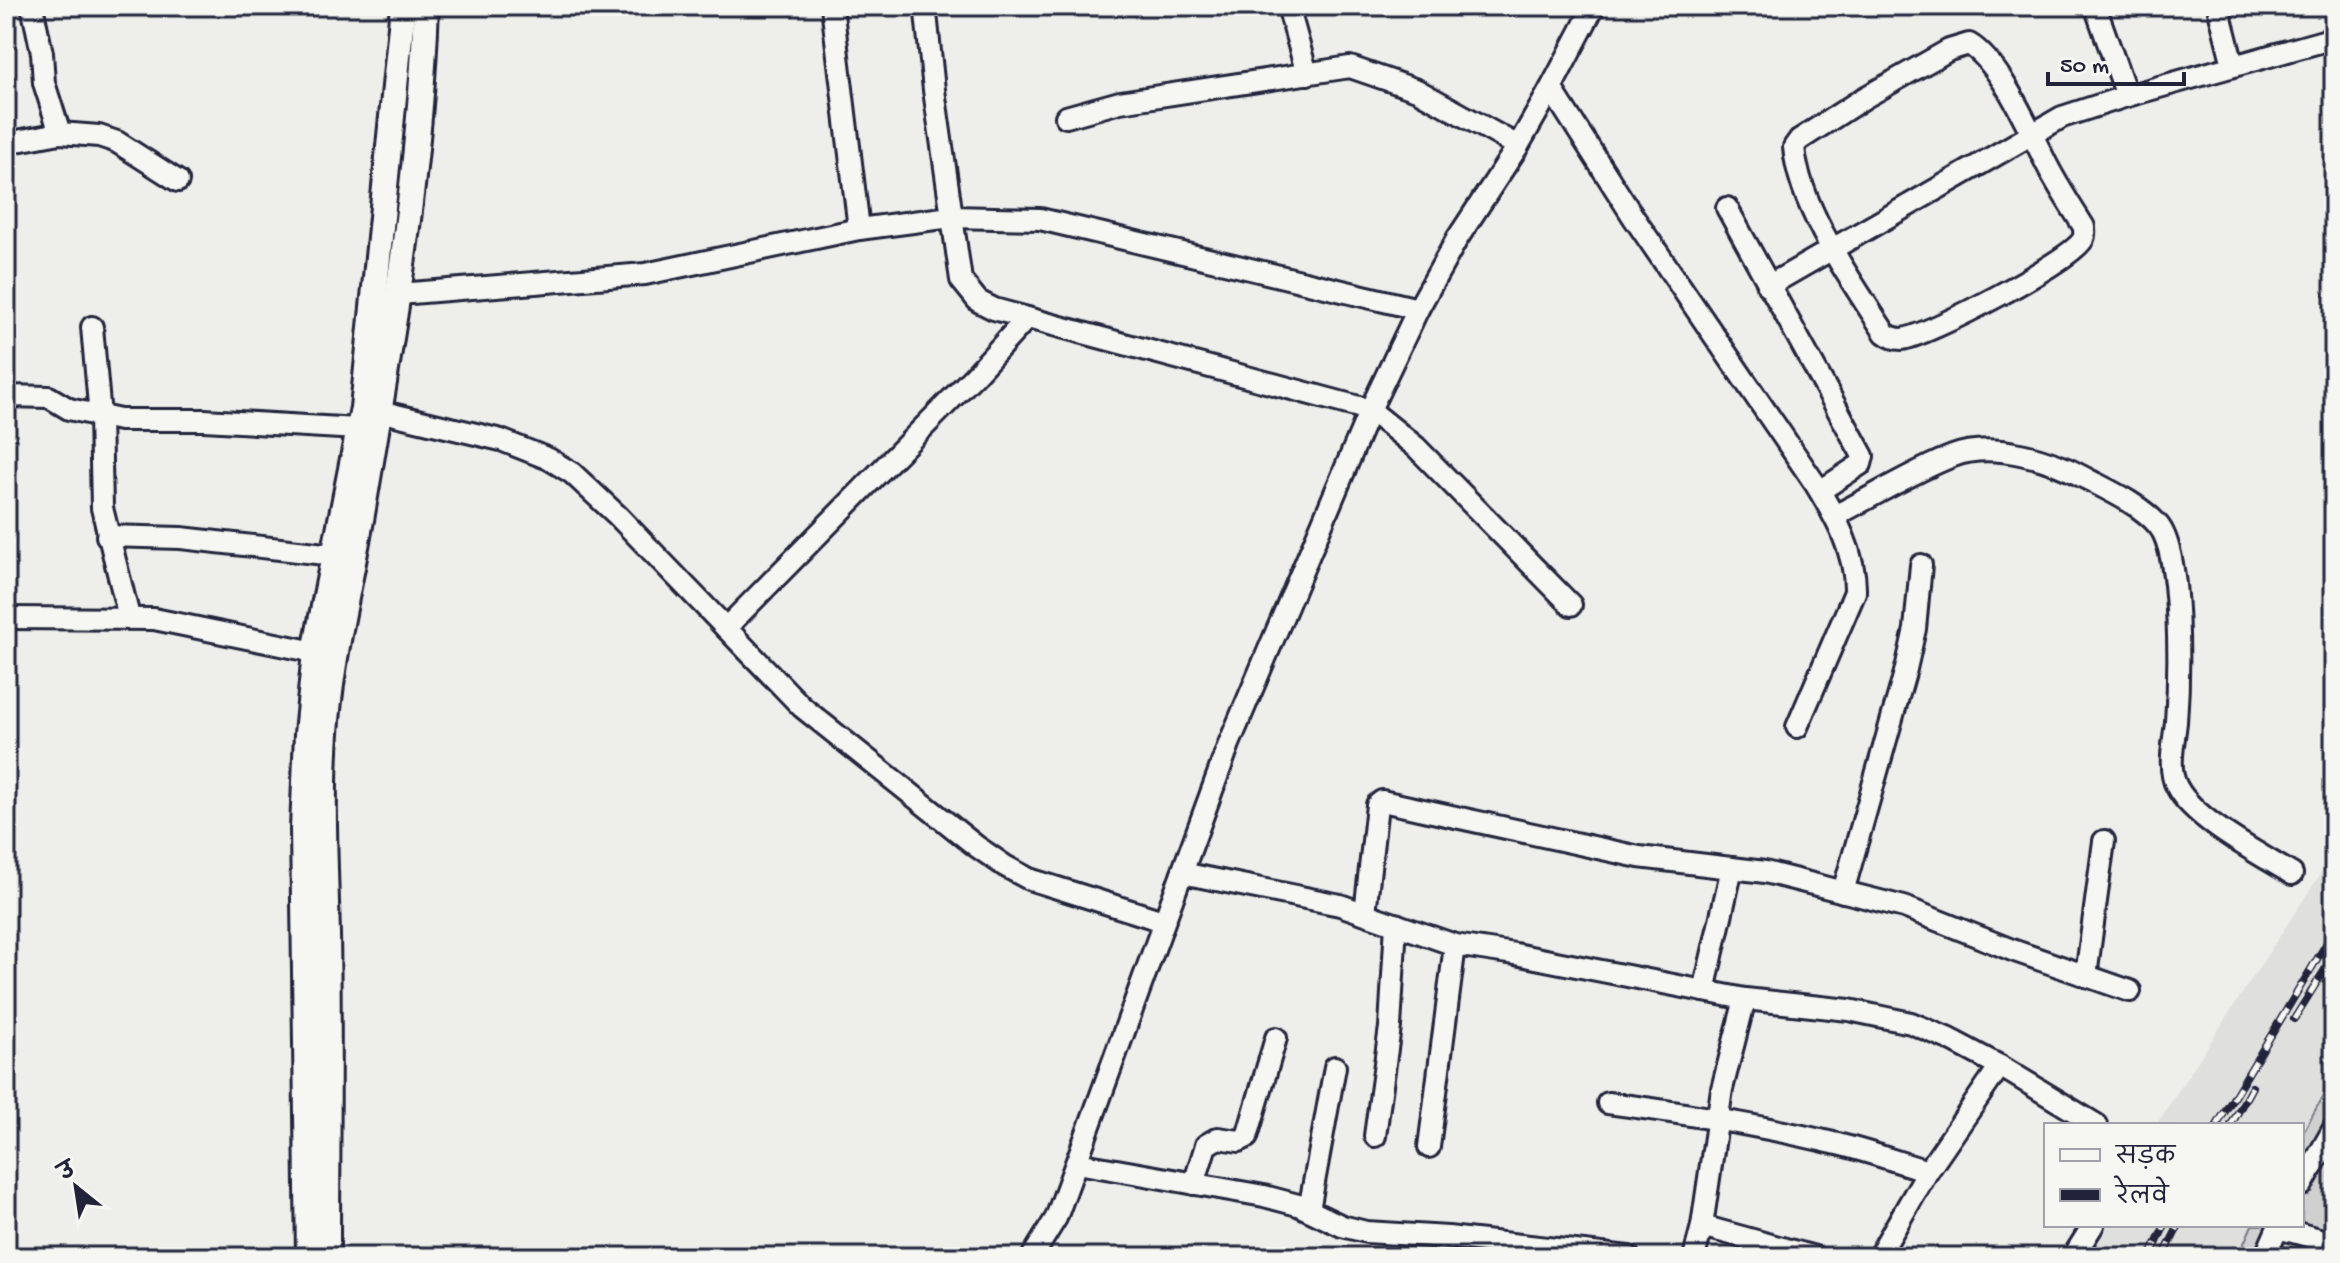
<svg xmlns="http://www.w3.org/2000/svg" width="2340" height="1263" font-family="'Gochi Hand','Playpen Sans Deva',sans-serif">
  <rect width="100%" height="100%" fill="#eeeeeb"/>
  <filter id="ink" filterUnits="userSpaceOnUse"><feTurbulence type="fractalNoise" baseFrequency=".0125" numOctaves="2"/><feDisplacementMap in="SourceGraphic" scale="16" xChannelSelector="R" yChannelSelector="G"/><feConvolveMatrix kernelMatrix="1 2 1 2 8 2 1 2 1" color-interpolation-filters="sRGB"/></filter>
  <g filter="url(#ink)">
    <g fill="#dfdfde">
      <path d="M2334 853V1078L2302 1141V1125H2156Z"/>
      <path d="M2098 1225H2259L2243 1257H2081Z"/>
    </g>
    <path fill="#d0d0d1" stroke="#797986" stroke-width="2" d="M2334 1076V1239L2323 1257H2238L2252 1225H2302V1134Z"/>
    <g fill="none" stroke-linecap="round" stroke-linejoin="round">
      <defs>
        <g id="minor">
          <path d="M32 6 42 53 44 83 60 133 99 136 117 142 178 181"/>
          <path d="M832 6 859 229"/>
          <path d="M1288 6 1307 74"/>
          <path d="M2095 6 2127 96"/>
          <path d="M2218 6 2233 65"/>
          <path d="M926 13 934 90 961 280 978 301 994 309 1370 410 1416 447 1571 605"/>
          <path d="M1969 44C2000 62 2030 131 2046 163 2057 185 2071 206 2084 227 2084 232 2085 235 2083 239 2073 260 1926 337 1902 339 1895 339 1890 337 1885 333 1852 282 1799 208 1794 147L1799 140 1864 98 1949 50Z"/>
          <path d="M1551 88 1634 218 1816 485C1836 518 1856 553 1855 592L1797 727"/>
          <path d="M1066 117 1120 102 1350 67 1417 90 1518 146"/>
          <path d="M6 143 60 133"/>
          <path d="M1727 208 1863 456 1861 464 1820 491"/>
          <path d="M1768 286 2062 117 2127 96 2334 38"/>
          <path d="M399 294 645 274 859 229 951 217 1040 219 1418 309"/>
          <path d="M92 327 100 416 102 508 129 617"/>
          <path d="M6 396 49 397 69 409 120 420H204L358 429"/>
          <path d="M379 411 501 440 549 459 572 473 618 516 802 707 976 846 1005 866 1029 879 1163 921"/>
          <path d="M1834 516C1871 498 1915 470 1953 456 1993 441 2052 459 2087 479 2110 491 2141 505 2158 525 2183 553 2179 683 2176 722 2174 742 2167 769 2177 787 2194 820 2260 854 2292 874"/>
          <path d="M107 536 181 538 334 555"/>
          <path d="M6 618 154 619 315 652"/>
          <path d="M726 628 974 376 1027 318"/>
          <path d="M1182 873 1340 905 1455 945 1515 954 1745 999 1849 1010 1911 1023 1949 1039 2000 1066 2097 1125"/>
          <path d="M1843 892 1906 669 1915 629 1921 565"/>
          <path d="M1365 913 1377 805 1382 801 1639 857 1765 872 1904 907 2012 950 2130 991"/>
          <path d="M2086 976 2104 841"/>
          <path d="M1704 991 1732 868"/>
          <path d="M1608 1103C1684 1113 1759 1125 1833 1143 1865 1150 1897 1162 1928 1171"/>
          <path d="M1375 1136 1390 1027 1396 924"/>
          <path d="M1429 1147 1455 945"/>
          <path d="M1077 1163 1264 1196 1298 1205 1342 1226 1366 1232 1448 1237 1629 1257"/>
          <path d="M1194 1184 1206 1145 1218 1138 1239 1141 1247 1137 1276 1038"/>
          <path d="M2302 1185 2334 1128"/>
          <path d="M1309 1210 1335 1067"/>
          <path d="M1702 1226 1815 1257"/>
          <path d="M2278 1228 2334 1243"/>
          <path d="M1032 1257 1056 1218 1229 744 1370 410 1418 309 1457 239 1518 146 1551 88 1594 6"/>
          <path d="M1694 1257 1702 1226 1722 1089 1745 999"/>
          <path d="M1878 1257 1928 1171 2000 1066"/>
          <path d="M2073 1257 2093 1225"/>
          <path d="M2265 1257 2279 1225"/>
        </g>
        <g id="major">
          <path d="M309 1257 303 829 307 734 315 652 363 408 403 6"/>
          <path d="M327 1257C327 1149 329 1042 327 934 325 863 321 791 327 720 333 652 349 587 361 520 390 349 420 179 426 6"/>
        </g>
      </defs>
      <use href="#minor" stroke="#22223b" stroke-width="26"/>
      <use href="#major" stroke="#22223b" stroke-width="30"/>
      <use href="#minor" stroke="#f6f6f2" stroke-width="20"/>
      <use href="#major" stroke="#f6f6f2" stroke-width="24"/>
      <defs>
        <g id="rail">
          <path d="M2294 1019 2334 955"/>
          <path d="M2217 1125 2334 931"/>
          <path d="M2231 1125 2252 1087"/>
          <path d="M2150 1257 2165 1225"/>
          <path d="M2163 1257 2179 1225"/>
        </g>
      </defs>
      <use href="#rail" stroke="#22223b" stroke-width="8"/>
      <use href="#rail" stroke="#f6f6f2" stroke-width="5" stroke-dasharray="15" stroke-linecap="butt"/>
    </g>
  </g>
  <rect width="2340" height="1263" fill="none" stroke="#f6f6f2" stroke-width="32"/>
  <rect x="16" y="16" width="2308" height="1231" fill="none" stroke="#22223b" stroke-width="3" filter="url(#ink)"/>
  <rect x="2044" y="1123" width="260" height="104" fill="#f6f6f2" stroke="#a1a1a9" stroke-width="2"/>
  <rect x="2060" y="1149" width="40" height="12" fill="#f6f6f2" stroke="#a1a1a9" stroke-width="2"/>
  <text x="2116" y="1163" font-size="24" fill="#22223b">सड़क</text>
  <rect x="2060" y="1189" width="40" height="12" fill="#22223b" stroke="#a1a1a9" stroke-width="2"/>
  <text x="2116" y="1203" font-size="24" fill="#22223b">रेलवे</text>
  <g transform="translate(76 1187) rotate(330)" stroke="#f6f6f2" stroke-width="6" paint-order="stroke">
  <path d="M0-6L14 30L0 20L-14 30Z" fill="#22223b"/>
  <text y="-12" font-size="22" font-weight="bold" text-anchor="middle" fill="#22223b">उ</text>
  </g>
  <path d="M2048 72v12h136v-12" fill="none" stroke="#22223b" stroke-width="4"/>
  <text x="2060" y="72" font-size="24" fill="#22223b" stroke="#f6f6f2" stroke-width="6" paint-order="stroke">50 m</text>
</svg>
